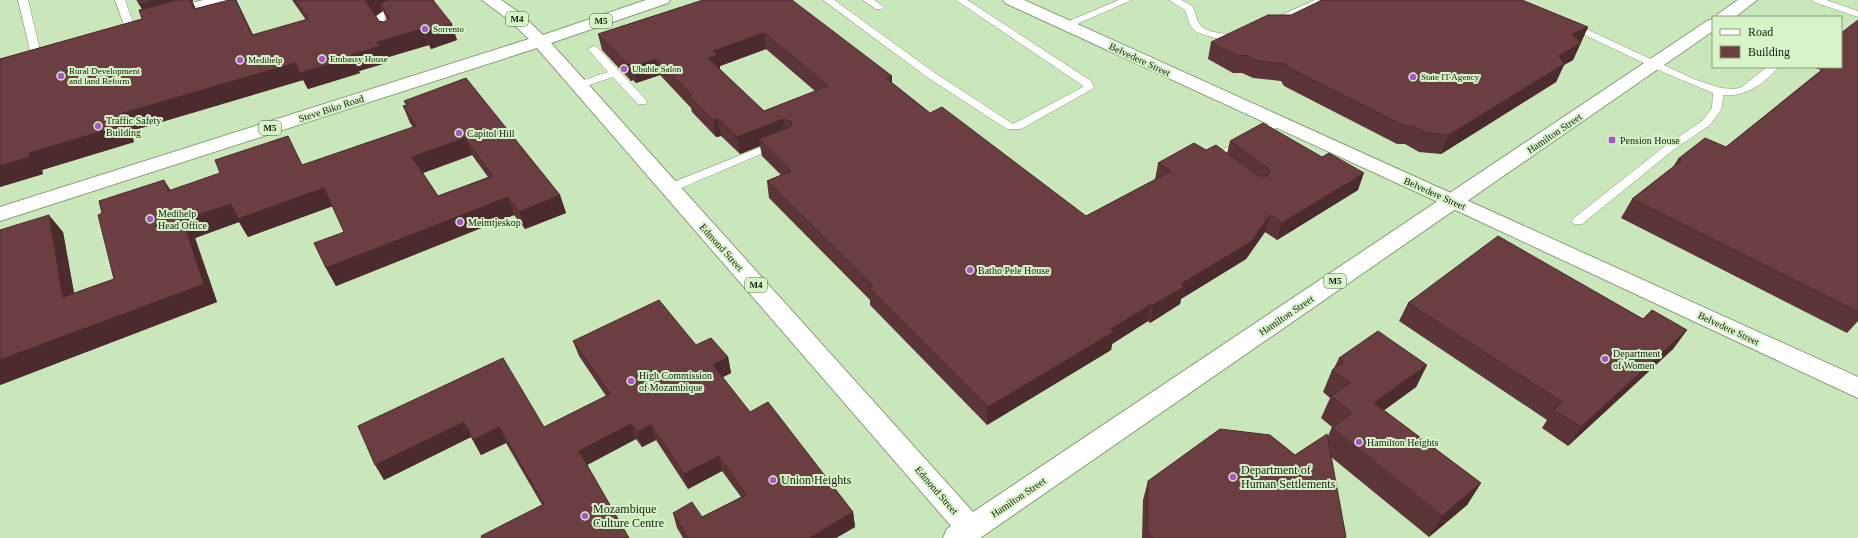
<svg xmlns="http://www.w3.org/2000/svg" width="1858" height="538" font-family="'Times New Roman',serif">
  <rect width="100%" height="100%" fill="#cae6bb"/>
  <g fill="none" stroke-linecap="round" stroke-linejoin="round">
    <defs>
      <g id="service">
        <path d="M18 0H28L40 50 39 52H31L30 50Z"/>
        <path d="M115 0H125L134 25 132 27H126L124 25Z"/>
        <path d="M418 0H435L433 2C418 6 396 8 384 19L395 34 390 37 387 36 374 19C384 6 403 4 418 0Z"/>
        <path d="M823 0H834L935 73 1013 124 1083 87 1082 85 956 0H967L1091 81 1094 88 1021 129H1007L927 77Z"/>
        <path d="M863 0H874L884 7 882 9H876Z"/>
        <path d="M1119 0H1132L1070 27 1067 28 1062 25 1064 23Z"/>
        <path d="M1169 0H1181L1192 6C1196 12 1196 22 1202 27 1213 36 1236 32 1241 37L1239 39 1232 41 1221 40 1196 32 1190 25 1185 10Z"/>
        <path d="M1315 0 1326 1 1274 24 1271 25 1266 22Z"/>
        <path d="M1812 0H1826L1858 11V17L1814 2Z"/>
        <path d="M1571 22 1696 80 1721 88 1735 89 1742 87 1767 67H1778C1765 84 1745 97 1723 95L1722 108 1710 125 1673 150 1582 224H1574L1572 221 1574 218 1665 146 1702 121 1712 108 1713 93 1663 72 1568 27 1566 25Z"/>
        <path d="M593 46 597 47 646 100 647 102 646 104H638L613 77 583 87H575L574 85 575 83 608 72 588 49Z"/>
        <path d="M1279 119 1284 122 1283 124 1223 158 1226 163 1224 165H1216L1211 159 1215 154Z"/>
        <path d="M776 141 780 142 782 144 780 146 674 191H666L664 188 666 185Z"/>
      </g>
      <g id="minor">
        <path d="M203 0H229L227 3 166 20 160 18 158 15 160 12Z"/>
        <path d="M1003 0H1024L1858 377V398L1447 206 1005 3Z"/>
      </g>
      <g id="primary">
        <path d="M482 0H501L521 14 543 35 646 0H670L668 3 551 43 973 512 1707 21 1713 19V31L980 538H943L947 529 951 526 537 48 0 221V207L529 39 509 20Z"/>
        <path d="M1738 0H1757L1735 17H1716L1718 14Z"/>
      </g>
    </defs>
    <use href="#service" stroke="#86a078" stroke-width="1"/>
    <use href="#minor" stroke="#86a078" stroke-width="2"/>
    <use href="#primary" stroke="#86a078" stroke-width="2"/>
    <use href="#service" fill="#fff" fill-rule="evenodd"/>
    <use href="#minor" fill="#fff" fill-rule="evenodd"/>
    <use href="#primary" fill="#fff" fill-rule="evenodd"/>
  </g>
  <g fill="#5c3539" fill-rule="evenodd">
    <path d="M236 0 253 35 306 20 292 0H433L457 40 431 49 429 45 385 58 386 63 359 71 360 73 308 89 303 80 131 131 134 142 42 170 43 174 0 187V59L142 19V9L139 4 193 1H192L196 9ZM383 11 387 20 384 22 379 21 376 16Z"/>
    <path d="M703 0 892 76V83L930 113 1086 216 1155 180 1158 163 1206 150 1227 153 1230 141 1358 190 1277 240 1265 232 1246 259 1181 299 1180 304 1150 323 1148 321 1112 344 1111 350 987 425 870 305V300L769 198 767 181 781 175 762 156 760 146 740 154 721 136 716 137 692 112 691 108 660 75 636 83 633 80 631 81 602 50 598 34ZM766 49 815 91 764 111 720 70V66Z"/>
    <path d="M1858 20V321L1847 333 1621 218 1632 199 1673 167 1678 159 1726 147 1821 70 1812 67H1841Z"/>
    <path d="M1588 27 1573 60 1564 65 1556 82 1441 154 1419 152 1405 144H1397L1284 86 1281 81 1253 78 1242 73H1233L1208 59 1211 42Z"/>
    <path d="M404 101 560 195 566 213 525 229 514 215 336 286 326 268 344 232 333 206 248 237 239 222 195 238 217 302 0 385 63 232 74 293 114 279 171 190 302 165 413 127 410 123 403 106 406 105ZM472 155 488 177 438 196 423 173Z"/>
    <path d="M1408 303 1643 319 1687 330 1673 349 1568 446 1542 428 1547 420 1399 321Z"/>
    <path d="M573 341 728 357 731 373 722 377 750 412 853 512 855 527 836 538H683L677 528 673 513 702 517 741 497 722 471 688 489 656 440 642 447 636 439 587 465 629 538 542 505 506 443 481 455 471 437 384 480 358 426 544 427 606 396 579 356Z"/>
    <path d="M1339 358 1427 365 1416 387 1384 410 1481 483 1467 505 1429 537 1331 457 1345 538H1142L1143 500 1148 481 1295 455 1327 438 1332 427 1321 418 1330 398 1323 392 1332 370 1334 368Z"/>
  </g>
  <g fill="#4b2b2e">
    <path d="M154 0H193V1H192L198 13 145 14 139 4Z"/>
    <path d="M236 0 243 14 261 51 252 35Z"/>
    <path d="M369 0H416L380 4 383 11 373 18 366 2Z"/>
    <path d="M452 24 457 40 431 49 425 32Z"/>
    <path d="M1588 27 1573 60 1564 65 1556 82 1441 154 1449 135 1559 56 1572 34Z"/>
    <path d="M422 29 429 45 385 58 386 63 359 71 360 73 308 89 300 73 351 55 377 42Z"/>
    <path d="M764 33 766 49 720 66V71L708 58 713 51Z"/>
    <path d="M656 59 660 75 636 83 633 67Z"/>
    <path d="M295 63 303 80 131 131 134 142 42 170 43 174 0 187V166L120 114Z"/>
    <path d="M627 64H629L633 80 631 81Z"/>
    <path d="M892 76V92L886 78Z"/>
    <path d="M718 119 721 136 716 137 713 120Z"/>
    <path d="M784 119 786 136 759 139 760 146 740 154 737 137Z"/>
    <path d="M465 138 472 155 420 174 412 157Z"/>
    <path d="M1364 173 1358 190 1277 240 1282 223Z"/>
    <path d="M164 180 175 197 168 191Z"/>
    <path d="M324 188 333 206 248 237 239 222 195 238 217 302 0 385V360L204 284 183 220 231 204Z"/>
    <path d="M560 195 566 213 525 229 519 212Z"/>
    <path d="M508 197 514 215 336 286 326 268Z"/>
    <path d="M49 215 63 232 78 315 63 297Z"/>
    <path d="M1270 215 1265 232 1246 259 1181 299 1180 304 1150 323 1153 305Z"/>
    <path d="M1152 304 1148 321 1112 344 1111 350 987 425 988 407Z"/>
    <path d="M1687 330 1673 349 1568 446 1581 427Z"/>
    <path d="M728 357 731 373 716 381 713 365Z"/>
    <path d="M1427 365 1416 387 1364 425 1374 403Z"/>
    <path d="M464 422 471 437 384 480 375 465Z"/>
    <path d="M631 424 636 439 585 466 579 451Z"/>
    <path d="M651 425 656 440 642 447 637 432Z"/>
    <path d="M499 427 506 443 481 455 473 440Z"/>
    <path d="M719 456 722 471 688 489 684 474Z"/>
    <path d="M1481 483 1467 505 1429 537 1442 516Z"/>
    <path d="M853 512 855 527 836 538H810Z"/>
  </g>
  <g fill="#6b3e42" stroke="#4b2b2e" fill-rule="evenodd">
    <path d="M137 0H154L139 4Z"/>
    <path d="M177 0H190L194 9 229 0H236L252 35 308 19 295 0H369L366 2 379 21 384 22 390 18 380 4 387 0H433L452 24 425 32 422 29 377 42 380 46 351 55 353 57 300 73 295 63 120 114 123 125 29 153 30 157 0 166V59L142 19 139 10Z"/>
    <path d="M703 0H792L892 76 886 78 930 113 942 107 1086 216 1171 171 1158 163 1194 143 1206 150 1216 145 1258 176H1268L1270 171 1268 168 1230 141 1263 123 1322 157 1329 153 1364 173 1282 223 1270 215 1251 242 1181 284 1184 287 1153 305 1152 304 1111 329 1114 332 988 407 869 288 873 286 767 181 791 171 759 139 790 127 792 122 784 119 737 137 718 119 713 120 689 96 692 95 656 59 633 67 629 64H627L598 34ZM764 33 828 86 764 111 708 58 718 55 713 51Z"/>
    <path d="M1322 0H1522L1588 27 1572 34 1581 43 1559 56 1564 64 1449 135 1427 133 1412 126H1404L1289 68 1286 64 1257 61 1246 55 1238 56 1211 42 1268 15H1291Z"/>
    <path d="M1858 20V312L1632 199 1682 160 1678 159 1705 138 1726 147 1826 67H1841V33Z"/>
    <path d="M466 78 560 195 519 212 508 197 326 268 314 243 344 232 324 188 238 219 231 204 183 220 204 284 0 360V230L49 215 63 297 114 279 98 215 102 213 99 201 164 180 168 191 220 173 215 160 288 136 302 165 416 126 403 106 407 105 404 101ZM465 138 493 176 438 196 412 157Z"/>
    <path d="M1498 236 1643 319 1652 310 1687 330 1581 427 1554 410 1562 402 1408 303Z"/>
    <path d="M659 300 696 345 711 338 728 357 713 365 750 412 768 402 853 512 810 538H688L673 513 692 502 702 517 746 495 719 456 684 474 651 425 637 432 631 424 579 451 629 538H482L481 536 544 504 499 427 473 440 464 422 375 465 358 426 503 358 544 427 610 394 573 341Z"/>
    <path d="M1378 331 1427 365 1374 403 1481 483 1442 516 1332 428 1352 413 1331 396 1350 383 1332 370 1344 362 1339 358Z"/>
    <path d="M1220 429 1270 435 1295 455 1327 434 1346 537 1344 538H1153L1147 532 1148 481Z"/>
  </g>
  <g fill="#a455c7" stroke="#d7f3c8" stroke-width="1.5">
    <circle cx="425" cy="29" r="4"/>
    <circle cx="322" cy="59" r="4"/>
    <circle cx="240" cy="60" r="4"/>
    <circle cx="624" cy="69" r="4"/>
    <circle cx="61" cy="76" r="4"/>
    <circle cx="1413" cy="77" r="4"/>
    <circle cx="98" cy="126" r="4"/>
    <circle cx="459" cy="133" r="4"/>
    <rect x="1608" y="136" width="8" height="8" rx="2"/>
    <circle cx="150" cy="219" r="4"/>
    <circle cx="460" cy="222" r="4"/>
    <circle cx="970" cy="270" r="4"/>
    <circle cx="1605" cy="359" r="4"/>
    <circle cx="631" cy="381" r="4"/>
    <circle cx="1359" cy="442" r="4"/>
    <circle cx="1233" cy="477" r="4"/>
    <circle cx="773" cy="480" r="4"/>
    <circle cx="585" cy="516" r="4"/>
  </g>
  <g text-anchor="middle" stroke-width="4" stroke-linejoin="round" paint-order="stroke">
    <g fill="#d7f3c8" stroke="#4e5d46" stroke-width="1">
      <rect x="506" y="12" width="22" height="14" rx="3"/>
      <rect x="590" y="14" width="22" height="14" rx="3"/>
      <rect x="259" y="121" width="22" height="14" rx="3"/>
      <rect x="1324" y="274" width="22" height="14" rx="3"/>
      <rect x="745" y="278" width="22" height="14" rx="3"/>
    </g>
    <g font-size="9" font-weight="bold" fill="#141d0e">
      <text x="517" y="22">M4</text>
      <text x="601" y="24">M5</text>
      <text x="270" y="131">M5</text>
      <text x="1335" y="284">M5</text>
      <text x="756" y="288">M4</text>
    </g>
    <g font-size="9" fill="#141d0e" stroke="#d7f3c8" text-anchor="start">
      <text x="433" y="32">Sorrento</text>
      <text x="330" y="62">Embassy House</text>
      <text x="248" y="63">Medihelp</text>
      <text x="632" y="72">Ubuhle Salon</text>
      <text x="69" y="74">Rural Development<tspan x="69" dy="10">and land Reform</tspan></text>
      <text x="1421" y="80">State IT Agency</text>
    </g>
    <g font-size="10" fill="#141d0e" stroke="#d7f3c8">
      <text transform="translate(1140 59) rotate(25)" y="4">Belvedere Street</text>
      <text transform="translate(331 108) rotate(-18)" y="4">Steve Biko Road</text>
      <text transform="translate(1554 133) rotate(-34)" y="4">Hamilton Street</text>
      <text transform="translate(1435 193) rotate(24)" y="4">Belvedere Street</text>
      <text transform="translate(722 247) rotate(48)" y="4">Edmond Street</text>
      <text transform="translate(1286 315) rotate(-34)" y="4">Hamilton Street</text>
      <text transform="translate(1729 328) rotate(25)" y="4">Belvedere Street</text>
      <text transform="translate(937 490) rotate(49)" y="4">Edmond Street</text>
      <text transform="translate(1018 497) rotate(-34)" y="4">Hamilton Street</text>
    </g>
    <g font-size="10" fill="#141d0e" stroke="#d7f3c8" text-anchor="start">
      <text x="106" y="124">Traffic Safety<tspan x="106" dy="12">Building</tspan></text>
      <text x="467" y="137">Capitol Hill</text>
      <text x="1620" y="144">Pension House</text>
      <text x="158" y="217">Medihelp<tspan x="158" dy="12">Head Office</tspan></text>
      <text x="468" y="226">Meimtjeskop</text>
      <text x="978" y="274">Batho Pele House</text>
      <text x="1613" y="357">Department<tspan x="1613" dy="12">of Women</tspan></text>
      <text x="639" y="379">High Commission<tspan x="639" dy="12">of Mozambique</tspan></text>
      <text x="1367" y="446">Hamilton Heights</text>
    </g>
    <g font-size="12" fill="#141d0e" stroke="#d7f3c8" text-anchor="start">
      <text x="1241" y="474">Department of<tspan x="1241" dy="14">Human Settlements</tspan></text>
      <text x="781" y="484">Union Heights</text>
      <text x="593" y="513">Mozambique<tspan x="593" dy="14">Culture Centre</tspan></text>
    </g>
  </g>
  <rect x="1712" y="16" width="130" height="52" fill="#d7f3c8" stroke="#899d7e"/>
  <rect x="1720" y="29" width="20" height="6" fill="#ffffff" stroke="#899d7e"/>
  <text x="1748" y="36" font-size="12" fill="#141d0e">Road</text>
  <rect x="1720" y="46" width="20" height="12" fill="#6b3e42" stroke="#899d7e"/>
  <text x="1748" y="56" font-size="12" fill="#141d0e">Building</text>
</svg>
